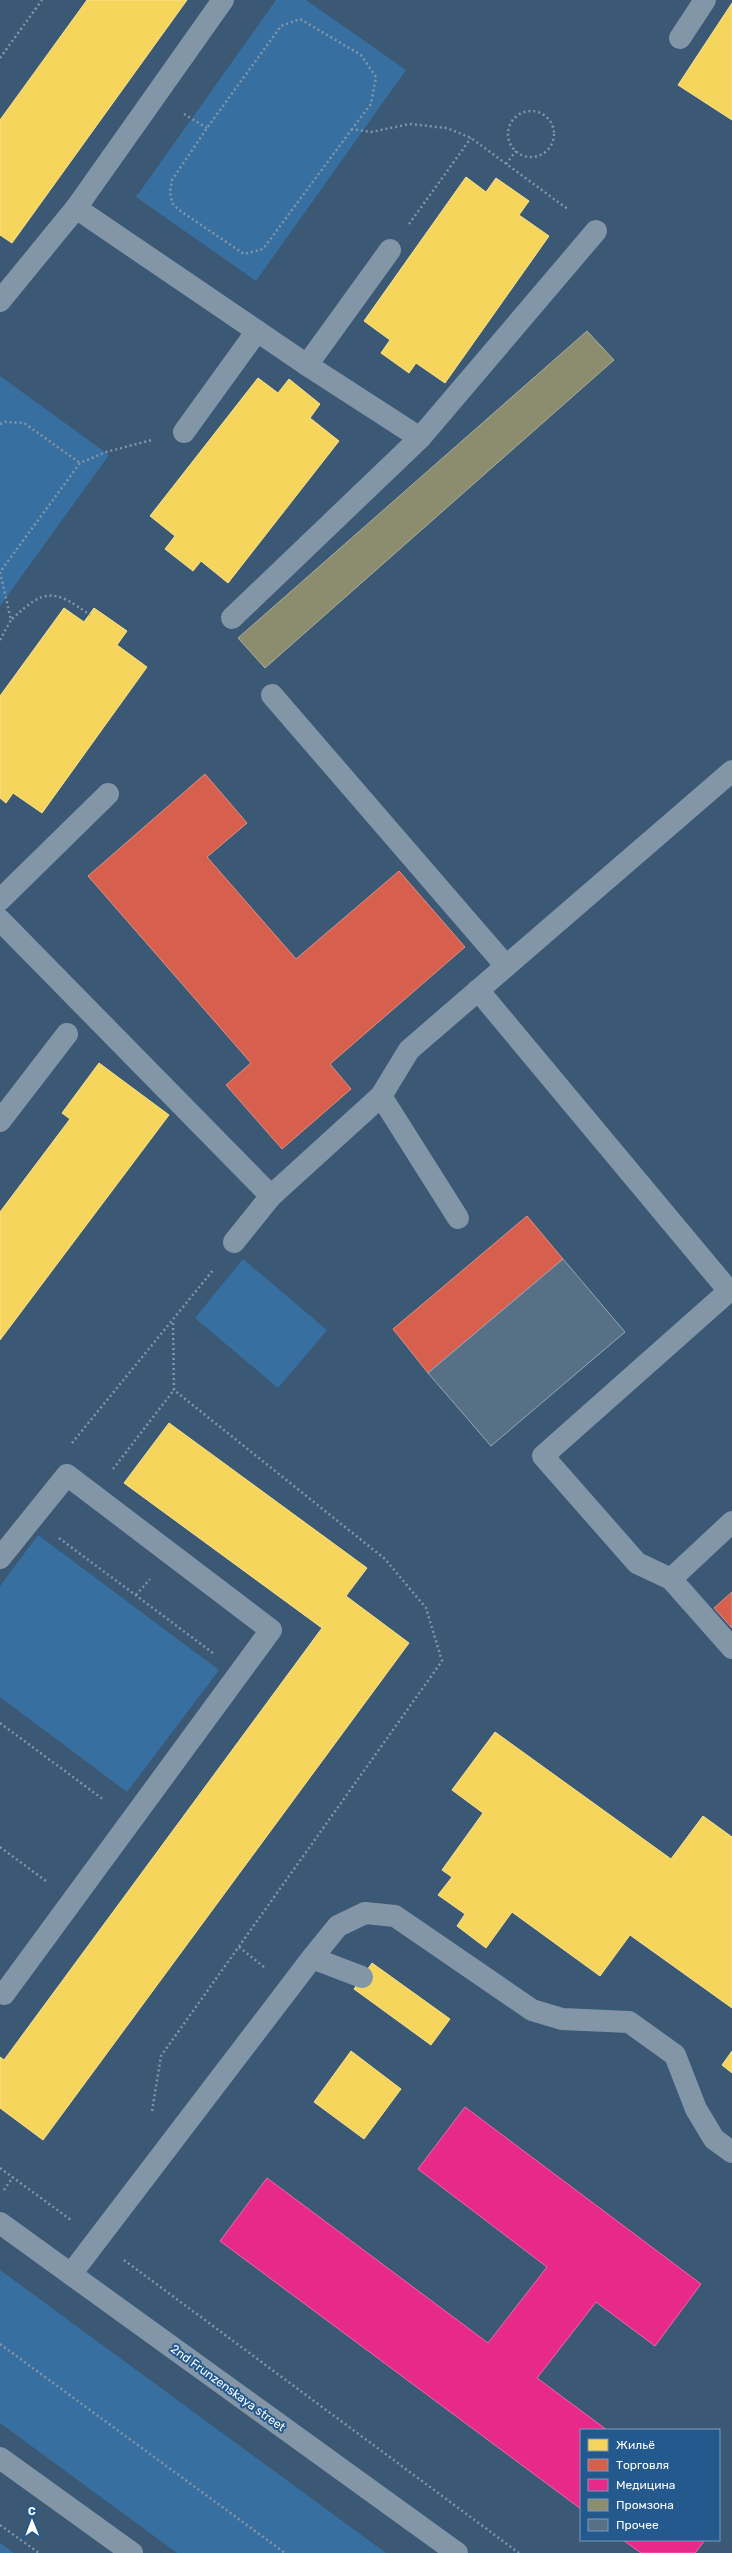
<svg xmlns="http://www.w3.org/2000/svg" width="732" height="2553" font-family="Rubik,sans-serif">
  <rect width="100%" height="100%" fill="#3b5874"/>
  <g fill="#386fa1">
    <path d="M276 0H306L406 70 256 281 136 197Z"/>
    <path d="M0 376 109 455 0 606Z"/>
    <path d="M243 1259 327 1330 278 1388 195 1318Z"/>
    <path d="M38 1535 219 1670 127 1792 0 1697V1586Z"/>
    <path d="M0 2270 386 2553H177L0 2423Z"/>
    <path d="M0 2543 14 2553H0Z"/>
  </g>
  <g fill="#f6d55c" stroke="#f9e28d">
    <path d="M87 0H187L12 243 0 235V120Z"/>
    <path d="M732 3V120L678 85Z"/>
    <path d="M466 177 486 192 496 178 529 201 519 215 549 236 445 383 416 363 409 373 381 353 390 340 364 321Z"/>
    <path d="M258 378 278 393 289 379 320 404 310 418 339 441 228 583 201 561 193 571 165 549 175 536 150 516Z"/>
    <path d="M64 608 84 622 94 608 127 631 117 645 147 667 42 813 13 793 6 803 0 798V696Z"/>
    <path d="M99 1063 169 1115 0 1340V1212L70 1119 62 1113Z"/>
    <path d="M169 1423 367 1568 346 1596 409 1643 43 2140 0 2108V2057L4 2060 322 1628 124 1483Z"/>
    <path d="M495 1732 671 1859 703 1816 732 1837V2008L630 1935 600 1976 512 1912 486 1948 457 1926 465 1914 438 1895 452 1877 442 1870 483 1813 452 1790Z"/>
    <path d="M372 1963 450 2019 431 2045 354 1989Z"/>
    <path d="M351 2051 401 2089 364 2139 314 2102Z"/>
    <path d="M732 2051V2073L722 2065Z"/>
  </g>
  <g fill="#d6604d" stroke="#e29082">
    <path d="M205 774 247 823 207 857 296 959 399 871 465 947 330 1064 351 1089 282 1149 226 1085 251 1063 88 876Z"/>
    <path d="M527 1216 563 1259 428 1373 393 1329Z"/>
    <path d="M732 1592V1628L714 1608Z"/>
  </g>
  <g fill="#e7298a" stroke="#ee69ad">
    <path d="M465 2107 701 2284 655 2346 596 2302 537 2378 607 2430H581V2509L220 2241 267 2178 488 2343 547 2267 418 2169Z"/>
    <path d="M623 2540H705L695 2553H641Z"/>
  </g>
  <path fill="#8c8c6e" stroke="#aeae9a" d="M587 331 614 360 265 668 238 638Z"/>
  <path fill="#587085" stroke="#96a7b7" d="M563 1259 625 1332 491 1446 428 1373Z"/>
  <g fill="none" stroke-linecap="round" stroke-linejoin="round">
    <g stroke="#8296a8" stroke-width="2.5" stroke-dasharray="2 3" stroke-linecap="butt">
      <path d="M0 58 42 0"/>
      <circle cx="531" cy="134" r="23"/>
      <path d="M184 114 207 128"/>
      <path d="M352 129 263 249 244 254 179 210 172 203 170 192 172 180 207 128 281 26 300 19 361 55 376 77 371 104 352 129 371 132 410 124 447 128 471 138 569 210"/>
      <path d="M506 164 516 151"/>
      <path d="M409 224 471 138"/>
      <path d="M0 424 5 422 24 423 80 463"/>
      <path d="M12 619C45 588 54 589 90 615"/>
      <path d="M0 640 11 620 0 572 80 463 106 452 152 440"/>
      <path d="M72 1443 214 1269"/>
      <path d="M113 1469 174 1390"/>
      <path d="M59 1538 213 1653"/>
      <path d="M136 1595 150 1579"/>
      <path d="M0 1723 104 1800"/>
      <path d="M0 1847 46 1881"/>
      <path d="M239 1947 264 1967"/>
      <path d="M152 2111 161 2056 442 1661 426 1608 385 1559 174 1390 173 1322"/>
      <path d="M0 2168 71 2220"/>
      <path d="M4 2190 13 2177"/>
      <path d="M124 2260 519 2553"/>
      <path d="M0 2344 285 2553"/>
      <path d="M0 2525 39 2553"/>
    </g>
    <g stroke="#8296a8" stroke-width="22">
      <path d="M680 38 705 0"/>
      <path d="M76 208 307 365 420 438"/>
      <path d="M0 301 76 208 223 0"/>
      <path d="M307 365 390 250"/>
      <path d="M184 432 257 331"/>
      <path d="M232 618 420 438 596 231"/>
      <path d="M272 695 506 966"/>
      <path d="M0 900 108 794"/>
      <path d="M0 920 271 1196"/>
      <path d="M478 990 729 1291 543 1456 637 1563 671 1579"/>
      <path d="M381 1096 458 1218"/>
      <path d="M0 1121 67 1034"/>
      <path d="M234 1242 271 1196 381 1096 409 1050 732 771"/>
      <path d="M732 1522 671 1579 732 1648"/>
      <path d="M0 1558 67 1475 271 1630 4 1994 0 1991"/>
      <path d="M312 1958 362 1977"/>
      <path d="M0 2223 457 2553"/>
      <path d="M71 2274 312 1958 338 1926 365 1913 395 1916 532 2010 562 2019 629 2022 675 2055 696 2109 714 2139 732 2152"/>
      <path d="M0 2458 132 2553"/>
    </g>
  </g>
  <g text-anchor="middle" stroke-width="4" stroke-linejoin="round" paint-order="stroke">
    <g font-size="12" fill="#fff" stroke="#23598c">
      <text transform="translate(228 2388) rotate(36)" y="4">2nd Frunzenskaya street</text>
    </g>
  </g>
  <rect x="580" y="2429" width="140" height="112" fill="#23598c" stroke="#7b9bba"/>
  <rect x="588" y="2439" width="20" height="12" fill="#f6d55c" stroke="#7b9bba"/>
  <text x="616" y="2449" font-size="12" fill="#ffffff">Жильё</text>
  <rect x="588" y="2459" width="20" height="12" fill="#d6604d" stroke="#7b9bba"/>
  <text x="616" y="2469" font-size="12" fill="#ffffff">Торговля</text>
  <rect x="588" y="2479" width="20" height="12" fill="#e7298a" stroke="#7b9bba"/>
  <text x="616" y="2489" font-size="12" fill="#ffffff">Медицина</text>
  <rect x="588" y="2499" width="20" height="12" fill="#8c8c6e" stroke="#7b9bba"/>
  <text x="616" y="2509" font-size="12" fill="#ffffff">Промзона</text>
  <rect x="588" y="2519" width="20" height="12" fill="#587085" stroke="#7b9bba"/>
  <text x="616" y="2529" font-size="12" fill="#ffffff">Прочее</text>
  <g transform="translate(32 2521) rotate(359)" stroke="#23598c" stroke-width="3" paint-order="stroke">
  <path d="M0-3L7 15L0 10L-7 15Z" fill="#ffffff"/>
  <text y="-6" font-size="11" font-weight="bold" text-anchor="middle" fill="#ffffff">С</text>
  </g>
</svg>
